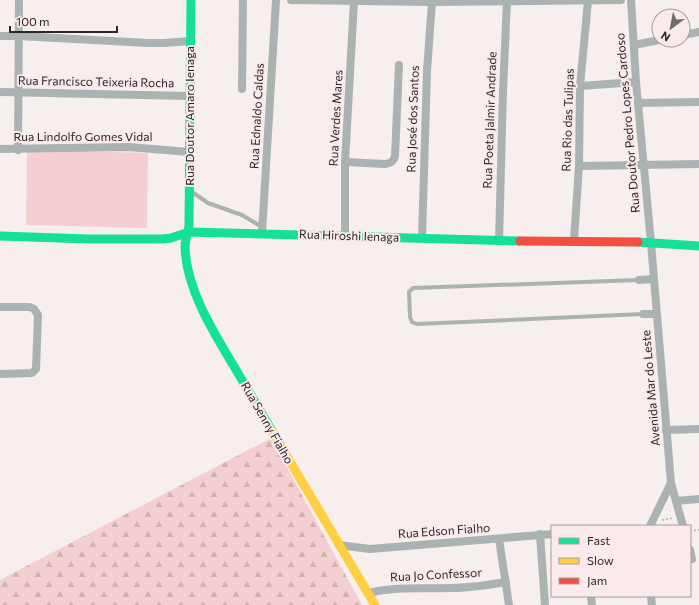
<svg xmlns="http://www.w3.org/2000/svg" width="699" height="605" font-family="Commissioner,sans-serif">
  <defs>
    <pattern id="forest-firs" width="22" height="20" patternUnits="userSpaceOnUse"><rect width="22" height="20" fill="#f3cfd1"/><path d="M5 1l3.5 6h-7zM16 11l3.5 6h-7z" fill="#d0b2b3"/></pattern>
  </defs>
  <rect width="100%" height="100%" fill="#f7eeee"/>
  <path fill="url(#forest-firs)" d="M271 438 362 605H0V580Z"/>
  <path fill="#f3cfd1" d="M27 150 148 153 147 228 26 225Z"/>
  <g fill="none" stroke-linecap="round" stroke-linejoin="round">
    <g stroke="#b0b4b2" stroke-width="1.5" stroke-dasharray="2 2" stroke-linecap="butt">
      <path d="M662 520 674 518"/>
      <path d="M690 531 699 530"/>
    </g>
    <g stroke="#aab3b1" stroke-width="4">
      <path d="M192 192 208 203 242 215 262 227"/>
      <path d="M639 280 413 288 409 292 410 317 412 322 417 324 643 314"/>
    </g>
    <g stroke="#aab3b1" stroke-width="8">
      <path d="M291 0 432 2 621 0"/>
      <path d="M631 0 636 82 651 243 671 483 650 526"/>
      <path d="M683 35 699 32"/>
      <path d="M0 36H19L148 43H164L190 41"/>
      <path d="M634 45 659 40"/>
      <path d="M580 86 636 82"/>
      <path d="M242 89 243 0"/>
      <path d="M0 92 190 96"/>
      <path d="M638 103 699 102"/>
      <path d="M0 149 129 147 189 152"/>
      <path d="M18 150 19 0"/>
      <path d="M345 162 385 164C391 163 393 162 395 156L399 65"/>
      <path d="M579 166 699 164"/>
      <path d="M262 233 276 0"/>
      <path d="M345 235V162L354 1"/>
      <path d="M422 238 427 71 432 2"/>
      <path d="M574 240 579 166 580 86 588 1"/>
      <path d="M499 241 503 91 507 1"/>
      <path d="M639 280 653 279"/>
      <path d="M0 307H30L34 309 38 315 36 369 32 373 0 374"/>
      <path d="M643 314H656"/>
      <path d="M666 430 699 429"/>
      <path d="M671 483 683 526"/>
      <path d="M676 501 699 499"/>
      <path d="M540 534 545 605"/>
      <path d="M499 539 509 605"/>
      <path d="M339 545 370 549 552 534"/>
      <path d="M690 550 692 559"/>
      <path d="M368 593C397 586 421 589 451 588 469 588 488 585 506 582"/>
      <path d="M591 596 592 605"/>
      <path d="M651 596 652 605"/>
    </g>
    <g stroke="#16e098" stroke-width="9">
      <path d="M191 0 189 226C188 233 185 240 185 247 186 289 214 333 235 368 247 389 260 410 272 431"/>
      <path d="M0 236 88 239H163L171 238 189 232 520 241"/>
      <path d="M638 242 699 246"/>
    </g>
    <path stroke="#ffcf43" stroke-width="9" d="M272 431 375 605"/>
    <path stroke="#f24e42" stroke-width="9" d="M520 241 638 242"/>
  </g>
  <g text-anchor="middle" stroke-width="4" stroke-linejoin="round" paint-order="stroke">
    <g font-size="12" fill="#2c2627" stroke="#fbeaeb">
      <text transform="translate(96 82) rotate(1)" y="4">Rua Francisco Teixeria Rocha</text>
      <text transform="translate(190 116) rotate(-90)" y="4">Rua Doutor Amaro Ienaga</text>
      <text transform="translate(257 116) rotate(-87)" y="4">Rua Ednaldo Caldas</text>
      <text transform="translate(336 118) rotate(-87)" y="4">Rua Verdes Mares</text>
      <text transform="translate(413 119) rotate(-88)" y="4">Rua José dos Santos</text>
      <text transform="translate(490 120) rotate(-88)" y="4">Rua Poeta Jalmir Andrade</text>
      <text transform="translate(568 120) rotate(-88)" y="4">Rua Rio das Tulipas</text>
      <text transform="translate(628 123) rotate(-95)" y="4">Rua Doutor Pedro Lopes Cardoso</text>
      <text x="83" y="141">Rua Lindolfo Gomes Vidal</text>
      <text transform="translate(349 236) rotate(2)" y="4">Rua Hiroshi Ienaga</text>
      <text transform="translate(651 388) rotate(-95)" y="4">Avenida Mar do Leste</text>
      <text transform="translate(267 423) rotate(60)" y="4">Rua Senny Fialho</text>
      <text transform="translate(444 531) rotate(-4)" y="4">Rua Edson Fialho</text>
      <text transform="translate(436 575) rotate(-3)" y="4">Rua Jo Confessor</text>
    </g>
  </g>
  <rect x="551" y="525" width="140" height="72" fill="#fbeaeb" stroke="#a89c9d"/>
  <rect x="559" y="538" width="20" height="6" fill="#16e098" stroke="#a89c9d"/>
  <text x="587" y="545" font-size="12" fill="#2c2627">Fast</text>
  <rect x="559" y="558" width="20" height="6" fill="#ffcf43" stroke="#a89c9d"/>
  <text x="587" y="565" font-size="12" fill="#2c2627">Slow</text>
  <rect x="559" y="578" width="20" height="6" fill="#f24e42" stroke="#a89c9d"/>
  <text x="587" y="585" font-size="12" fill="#2c2627">Jam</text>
  <g transform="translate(671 28) rotate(212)"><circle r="19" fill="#fbeaeb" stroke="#a89c9d"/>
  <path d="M0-3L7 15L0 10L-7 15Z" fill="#736c6d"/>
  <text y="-6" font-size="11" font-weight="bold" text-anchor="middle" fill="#2c2627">N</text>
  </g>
  <path d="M10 26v6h107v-6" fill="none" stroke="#2c2627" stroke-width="2"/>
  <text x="16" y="26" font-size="12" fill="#2c2627" stroke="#fbeaeb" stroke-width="3" paint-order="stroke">100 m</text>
</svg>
